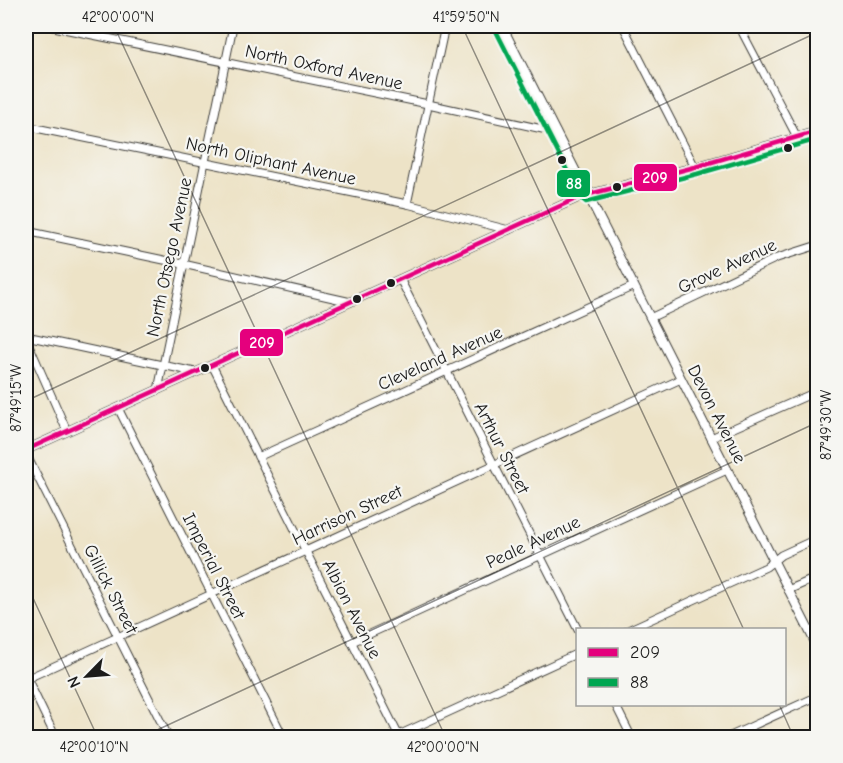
<svg xmlns="http://www.w3.org/2000/svg" width="843" height="763" font-family="'Comic Neue',sans-serif">
  <rect width="100%" height="100%" fill="#f6f6f2"/>
  <filter id="ink" filterUnits="userSpaceOnUse"><feTurbulence type="fractalNoise" baseFrequency=".0167" numOctaves="2"/><feDisplacementMap in="SourceGraphic" scale="12" xChannelSelector="R" yChannelSelector="G"/><feConvolveMatrix kernelMatrix="1 2 1 2 8 2 1 2 1" color-interpolation-filters="sRGB"/></filter>
  <filter id="wash" filterUnits="userSpaceOnUse"><feTurbulence type="fractalNoise" baseFrequency=".008" numOctaves="4" result="noise"/><feDisplacementMap in="SourceGraphic" scale="24" xChannelSelector="R" yChannelSelector="G"/><feGaussianBlur stdDeviation="1.35" result="paint"/><feColorMatrix in="noise" values="0 0 0 0 0 0 0 0 0 0 0 0 0 0 0 0 0 1.4 0 .05"/><feComposite in="paint" operator="in"/></filter>
  <g filter="url(#wash)">
    <rect width="100%" height="100%" fill="#ede3c7"/>
  </g>
  <g filter="url(#ink)">
    <g fill="none" stroke-linecap="round" stroke-linejoin="round">
      <defs>
        <g id="minor">
          <path d="M49 26 428 104 556 132"/>
          <path d="M623 26 695 167"/>
          <path d="M739 26 797 137"/>
          <path d="M26 126 407 204 509 230"/>
          <path d="M407 204 445 26"/>
          <path d="M26 231 183 264 351 302"/>
          <path d="M400 279 578 630"/>
          <path d="M650 318 777 258 818 245"/>
          <path d="M26 336 195 372"/>
          <path d="M26 338 67 431"/>
          <path d="M212 365 400 738"/>
          <path d="M158 390 233 26"/>
          <path d="M118 408 284 738"/>
          <path d="M711 438 818 391"/>
          <path d="M26 454 169 738"/>
          <path d="M258 457 634 286"/>
          <path d="M788 590 818 577"/>
          <path d="M628 630 766 567 781 555 818 538"/>
          <path d="M352 642 727 470"/>
          <path d="M26 676 56 738"/>
          <path d="M26 679 681 379"/>
          <path d="M615 704 632 738"/>
          <path d="M392 738 578 653"/>
          <path d="M726 738 818 696"/>
        </g>
        <g id="tertiary">
          <path d="M502 26 818 648"/>
          <path d="M26 450 582 196 695 167 818 131"/>
        </g>
      </defs>
      <use href="#minor" stroke="#3b3a36" stroke-width="9"/>
      <use href="#tertiary" stroke="#3b3a36" stroke-width="10"/>
      <use href="#minor" stroke="#fff" stroke-width="7"/>
      <use href="#tertiary" stroke="#fff" stroke-width="8"/>
      <defs>
        <path id="bus-1" d="M26 450 582 196 695 167 818 131"/>
        <path id="bus-2" d="M495 29 581 198 586 202 697 174 818 139"/>
      </defs>
      <use href="#bus-1" stroke="#f6f6f2" stroke-width="9"/>
      <use href="#bus-2" stroke="#f6f6f2" stroke-width="9"/>
      <use href="#bus-1" stroke="#e5007d" stroke-width="4.5"/>
      <use href="#bus-2" stroke="#00a651" stroke-width="4.5"/>
    </g>
  </g>
  <path fill="none" stroke="#1c1c1c" stroke-width="1.5" stroke-opacity="0.45" d="M114 26 446 738M462 26 744 630M811 26 818 40M26 401 818 32M26 583 98 738M779 704 794 738M140 738 818 422"/>
  <g fill="#1c1c1c" stroke="#f6f6f2" stroke-width="2">
    <circle cx="788" cy="148" r="5"/>
    <circle cx="562" cy="160" r="5"/>
    <circle cx="617" cy="187" r="5"/>
    <circle cx="391" cy="283" r="5"/>
    <circle cx="357" cy="299" r="5"/>
    <circle cx="205" cy="368" r="5"/>
  </g>
  <g text-anchor="middle" stroke-width="4.5" stroke-linejoin="round" paint-order="stroke">
    <g font-size="18" fill="#1c1c1c" stroke="#f6f6f2">
      <text transform="translate(324 67) rotate(12)" y="6">North Oxford Avenue</text>
      <text transform="translate(271 161) rotate(12)" y="6">North Oliphant Avenue</text>
      <text transform="translate(169 257) rotate(-78)" y="6">North Otsego Avenue</text>
      <text transform="translate(727 266) rotate(-25)" y="6">Grove Avenue</text>
      <text transform="translate(440 358) rotate(-24)" y="6">Cleveland Avenue</text>
      <text transform="translate(717 414) rotate(63)" y="6">Devon Avenue</text>
      <text transform="translate(502 448) rotate(63)" y="6">Arthur Street</text>
      <text transform="translate(347 515) rotate(-25)" y="6">Harrison Street</text>
      <text transform="translate(533 542) rotate(-25)" y="6">Peale Avenue</text>
      <text transform="translate(214 566) rotate(63)" y="6">Imperial Street</text>
      <text transform="translate(111 589) rotate(63)" y="6">Gillick Street</text>
      <text transform="translate(352 609) rotate(63)" y="6">Albion Avenue</text>
    </g>
  </g>
  <g stroke="#f6f6f2" stroke-width="2">
    <rect x="633" y="163" width="45" height="29" rx="6" fill="#e5007d"/>
    <rect x="556" y="169" width="35" height="29" rx="6" fill="#00a651"/>
    <rect x="239" y="328" width="45" height="29" rx="6" fill="#e5007d"/>
  </g>
  <g font-size="16" text-anchor="middle" font-weight="bold" fill="#fff">
    <text x="655" y="183">209</text>
    <text x="574" y="189">88</text>
    <text x="262" y="348">209</text>
  </g>
  <rect width="843" height="763" fill="none" stroke="#f6f6f2" stroke-width="66"/>
  <rect x="576" y="628" width="210" height="78" fill="#f6f6f2" stroke="#9f9f9c" stroke-width="1.5"/>
  <rect x="588" y="648" width="30" height="9" fill="#e5007d" stroke="#9f9f9c" stroke-width="1.5"/>
  <text x="630" y="658" font-size="18" fill="#1c1c1c">209</text>
  <rect x="588" y="678" width="30" height="9" fill="#00a651" stroke="#9f9f9c" stroke-width="1.5"/>
  <text x="630" y="688" font-size="18" fill="#1c1c1c">88</text>
  <g transform="translate(87 676) rotate(245)" stroke="#f6f6f2" stroke-width="4.5" paint-order="stroke">
  <path d="M0-4.5L10 22L0 15L-10 22Z" fill="#1c1c1c"/>
  <text y="-9" font-size="16" font-weight="bold" text-anchor="middle" fill="#1c1c1c">N</text>
  </g>
  <rect x="33" y="33" width="777" height="697" fill="none" stroke="#1c1c1c" stroke-width="2"/>
  <g font-size="15" text-anchor="middle" fill="#1c1c1c">
    <text x="118" y="22">42°00'00"N</text>
    <text x="466" y="22">41°59'50"N</text>
    <text transform="translate(16 398) rotate(-90)" y="5">87°49'15"W</text>
    <text transform="translate(826 425) rotate(-90)" y="5">87°49'30"W</text>
    <text x="94" y="752">42°00'10"N</text>
    <text x="443" y="752">42°00'00"N</text>
  </g>
</svg>
